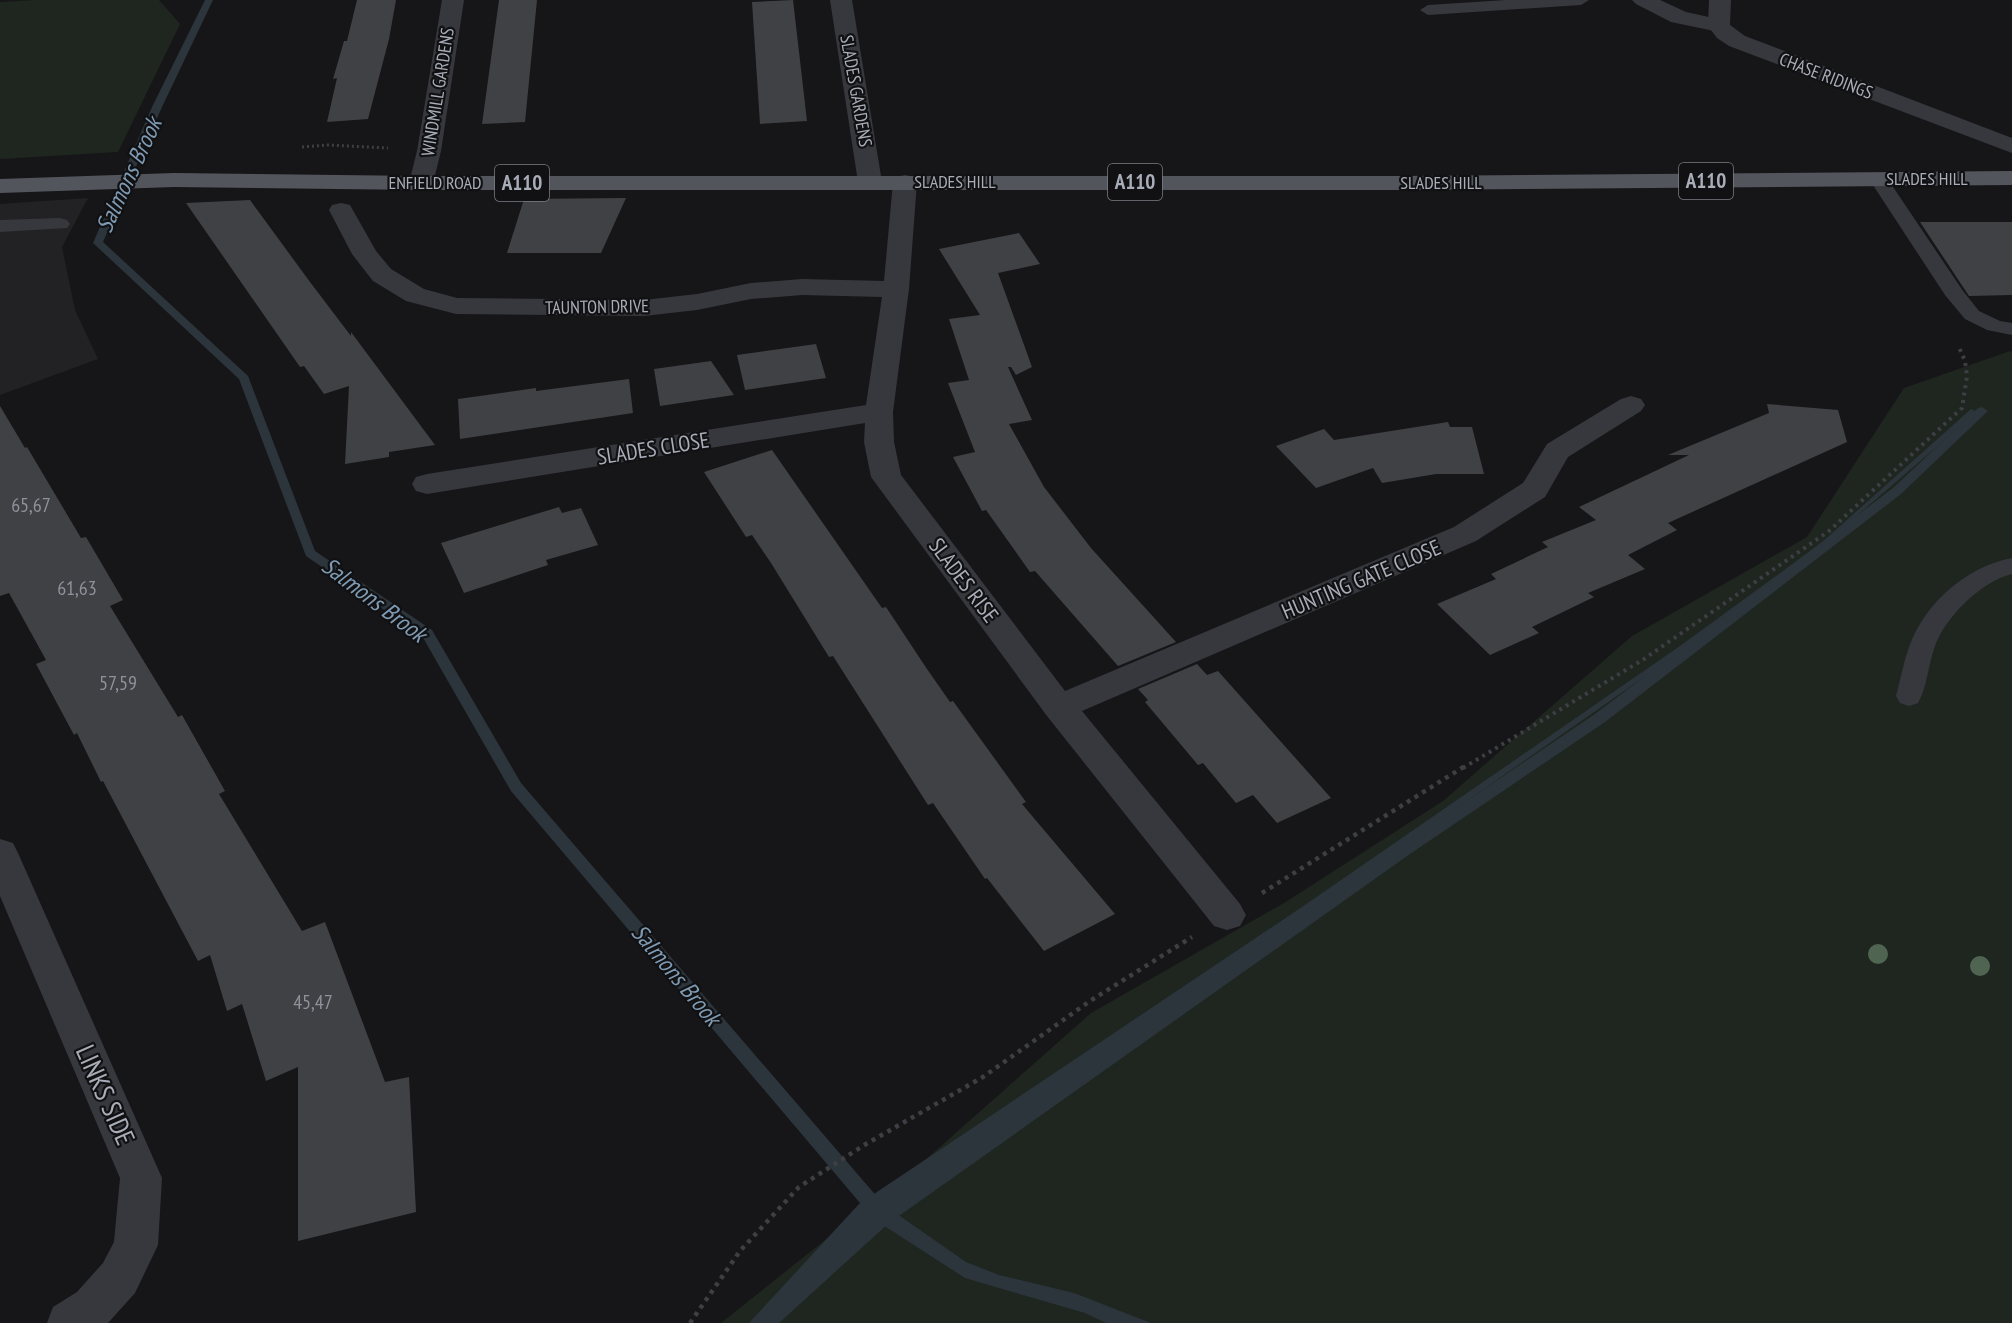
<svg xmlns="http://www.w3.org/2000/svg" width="2012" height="1323" font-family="'PT Sans Narrow',sans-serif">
  <rect width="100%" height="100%" fill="#161618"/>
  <path fill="#222225" d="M88 198 62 247 75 310 98 359 0 395V204Z"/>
  <g fill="#1e261f">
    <path d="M35 0H159L180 24 118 152 0 159V2Z"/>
    <path d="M2010 351 2012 352V1323H721L924 1161 1091 1013 1284 903 1443 801 1632 636 1807 537 1904 388Z"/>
  </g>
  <path fill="#2c353c" d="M1971 409 1977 412 1839 531 1684 649 887 1207 966 1262 999 1275 1074 1293 1151 1323H1106L1085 1313 965 1278 872 1218 771 1323H749L859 1204 1299 909 1680 646 1821 543Z"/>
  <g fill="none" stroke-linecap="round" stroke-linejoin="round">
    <path fill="#2c353c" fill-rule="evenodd" d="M205 0H213L162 107 103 242 248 376 315 551 432 630 521 783 885 1206 1400 846 1595 714 1893 488 1978 408 1982 407 1988 411 1901 494 1605 722 1410 854 889 1223 779 1323H757L759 1317 871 1216 511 791 422 636 306 556 239 379 93 243 152 107Z"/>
  </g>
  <g fill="#404145">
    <path d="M357 0H396L389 39 368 119 327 122 337 78 333 79 344 41H347Z"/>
    <path d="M499 0H537L525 122 482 124Z"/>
    <path d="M793 0 807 121 760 124 752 2Z"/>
    <path d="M626 198 601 253H507L524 199Z"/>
    <path d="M250 200 310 282 351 336V332L435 445 389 452V457L345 464 349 386 324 394 304 366 300 367 186 203Z"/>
    <path d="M1920 222H2012V295L1969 296Z"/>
    <path d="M1019 233 1040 264 998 273 1032 367 1016 375 1011 367H1008L1032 420 1009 424 1044 487 1091 548 1176 642 1118 666 1035 571 1030 572 986 510 982 511 953 457 975 452 948 383 969 380 949 319 980 315 939 249Z"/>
    <path d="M816 344 826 378 745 390 737 355Z"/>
    <path d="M711 361 734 395 660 406 654 369Z"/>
    <path d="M629 379 633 413 460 439 458 399 536 388V391Z"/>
    <path d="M1767 404 1838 410 1847 442 1668 523 1677 530 1628 555 1645 569 1588 593 1594 597 1532 627 1539 633 1490 655 1437 604 1496 579 1491 574 1548 547 1542 542 1596 520 1579 507 1689 455H1668L1769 413Z"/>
    <path d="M0 406 25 448 27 447 81 538 86 537 123 600 110 606 178 717 182 715 225 791 219 794 302 931 325 922 385 1082 409 1077 416 1212 298 1241V1067L266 1081 242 1004 227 1011 210 955 198 961 103 781 101 782 77 733 74 735 36 664 46 660 9 593 0 596Z"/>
    <path d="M1448 422 1450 427H1472L1484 474H1436L1382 483 1373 468 1316 488 1276 446 1324 429 1334 440Z"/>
    <path d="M772 450 882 608 886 607 927 669 950 702 953 701 1026 802 1022 804 1115 914 1044 951 987 878 985 879 933 803 928 805 833 656 829 657 771 563 752 535 746 537 704 472Z"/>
    <path d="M559 507 562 513 581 508 598 545 546 560 548 565 464 593 441 543Z"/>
    <path d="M1197 664 1207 675 1218 671 1331 798 1277 823 1253 795 1236 803 1203 763 1198 765 1145 702 1148 700 1138 689Z"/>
  </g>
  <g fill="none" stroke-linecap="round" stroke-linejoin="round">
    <path stroke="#3d3f44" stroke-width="3" stroke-dasharray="2 3" stroke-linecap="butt" d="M302 147 328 145 388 148"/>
    <path stroke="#3d3f44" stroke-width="4" stroke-dasharray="3 4.5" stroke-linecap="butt" d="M1463 768 1644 659 1829 531 1962 408 1967 376 1965 361 1958 345"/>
    <g stroke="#3d3f44" stroke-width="4.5" stroke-dasharray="4 5" stroke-linecap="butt">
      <path d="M1262 893 1465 766"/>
      <path d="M690 1323 740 1251 799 1187 866 1144 983 1077 1090 1001 1192 937"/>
    </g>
    <g fill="#37383d" fill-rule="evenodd">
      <path d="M1506 0H1589L1581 5 1428 15 1420 10 1428 5Z"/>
      <path d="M1878 173 1885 175 1963 291 1979 311 2000 321 2012 323V335L1987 330 1965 319 1945 295 1869 179 1871 175Z"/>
      <path d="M60 218 67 220 70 224 67 228 0 232V220Z"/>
      <path d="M2012 558V574C1981 581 1943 619 1934 649 1928 667 1927 687 1918 703L1909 706 1900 703 1896 696C1901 678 1904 659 1911 642 1928 600 1969 566 2012 558Z"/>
    </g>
    <g fill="#37383d" fill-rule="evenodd">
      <path d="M442 0H464L441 151 433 183 430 188 421 190 412 188 409 183 417 151Z"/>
      <path d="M830 0H852L882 182 879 187 870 189 861 187 858 182Z"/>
      <path d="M1632 0H1660L1686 12 1727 21 1730 26 1727 31 1719 32 1671 22 1636 4Z"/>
      <path d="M905 175 914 177 917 182 909 289 893 412 894 442 901 475 1065 691 1454 527 1523 483 1547 444 1621 399 1631 396 1641 399 1645 405 1641 411 1568 457 1545 497 1476 541 1082 711 1240 904 1246 915 1240 926 1227 930 1214 926 1047 716 871 477 864 442 865 423 427 494 416 491 412 484 416 477 427 474 866 405 882 297 802 295 751 299 697 310 644 316 456 314 406 301 373 281 352 254 329 210 332 205 341 203 350 205 376 251 391 269 424 289 457 298 644 300 697 294 751 283 802 279 884 281 893 182 896 177Z"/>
      <path d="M0 839 13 843 18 853 162 1178 158 1245 135 1293 108 1323H47L53 1307 77 1292 103 1263 114 1242 120 1178 0 896Z"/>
    </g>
    <path fill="#37383d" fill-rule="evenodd" d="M1709 0H1731L1730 25 1745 36 2012 138V153L1729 46 1717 38 1708 26Z"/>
    <path fill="#53555c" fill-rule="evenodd" d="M2012 171V185L1401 190H421L174 187 0 193V179L174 173 421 176H1401Z"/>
  </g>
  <g fill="#506452">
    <circle cx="1878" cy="954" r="10"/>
    <circle cx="1980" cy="966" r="10"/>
  </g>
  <g text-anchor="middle" stroke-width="4.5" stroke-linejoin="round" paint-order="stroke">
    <g font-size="18" fill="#a8adb8" stroke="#111113">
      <text transform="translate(1826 76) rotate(21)" y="6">CHASE RIDINGS</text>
      <text transform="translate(856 91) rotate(80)" y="6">SLADES GARDENS</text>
      <text transform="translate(438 92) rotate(-81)" y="6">WINDMILL GARDENS</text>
      <text x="1927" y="185">SLADES HILL</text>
      <text x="955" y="188">SLADES HILL</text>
      <text x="435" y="189">ENFIELD ROAD</text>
      <text x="1441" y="189">SLADES HILL</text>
      <text transform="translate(597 307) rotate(-1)" y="6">TAUNTON DRIVE</text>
    </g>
    <g font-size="20" fill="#8e929b">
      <text x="31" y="512">65,67</text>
      <text x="77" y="595">61,63</text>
      <text x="118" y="690">57,59</text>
      <text x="313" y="1009">45,47</text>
    </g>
    <g fill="#111113" stroke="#7b7e86" stroke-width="1.5">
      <rect x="1679" y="163" width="54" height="36" rx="4.5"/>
      <rect x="1108" y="164" width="54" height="36" rx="4.5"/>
      <rect x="495" y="165" width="54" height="36" rx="4.5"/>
    </g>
    <g font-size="21" font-weight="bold" fill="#a8adb8">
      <text x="1706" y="188">A110</text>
      <text x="1135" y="189">A110</text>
      <text x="522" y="190">A110</text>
    </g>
    <g font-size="22" fill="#a8adb8" stroke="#111113">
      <text transform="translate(653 448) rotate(-9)" y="8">SLADES CLOSE</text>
      <text transform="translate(1361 579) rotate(-23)" y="8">HUNTING GATE CLOSE</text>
      <text transform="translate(964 580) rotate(53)" y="8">SLADES RISE</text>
    </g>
    <g font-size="24" font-style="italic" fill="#7f9bb3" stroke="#111113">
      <text transform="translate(129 175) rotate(-65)" y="8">Salmons Brook</text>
      <text transform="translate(374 600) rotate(37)" y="8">Salmons Brook</text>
      <text transform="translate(676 975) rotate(50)" y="8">Salmons Brook</text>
    </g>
    <g font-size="27" fill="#a8adb8" stroke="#111113">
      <text transform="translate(105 1095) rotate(66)" y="9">LINKS SIDE</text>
    </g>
  </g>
</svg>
